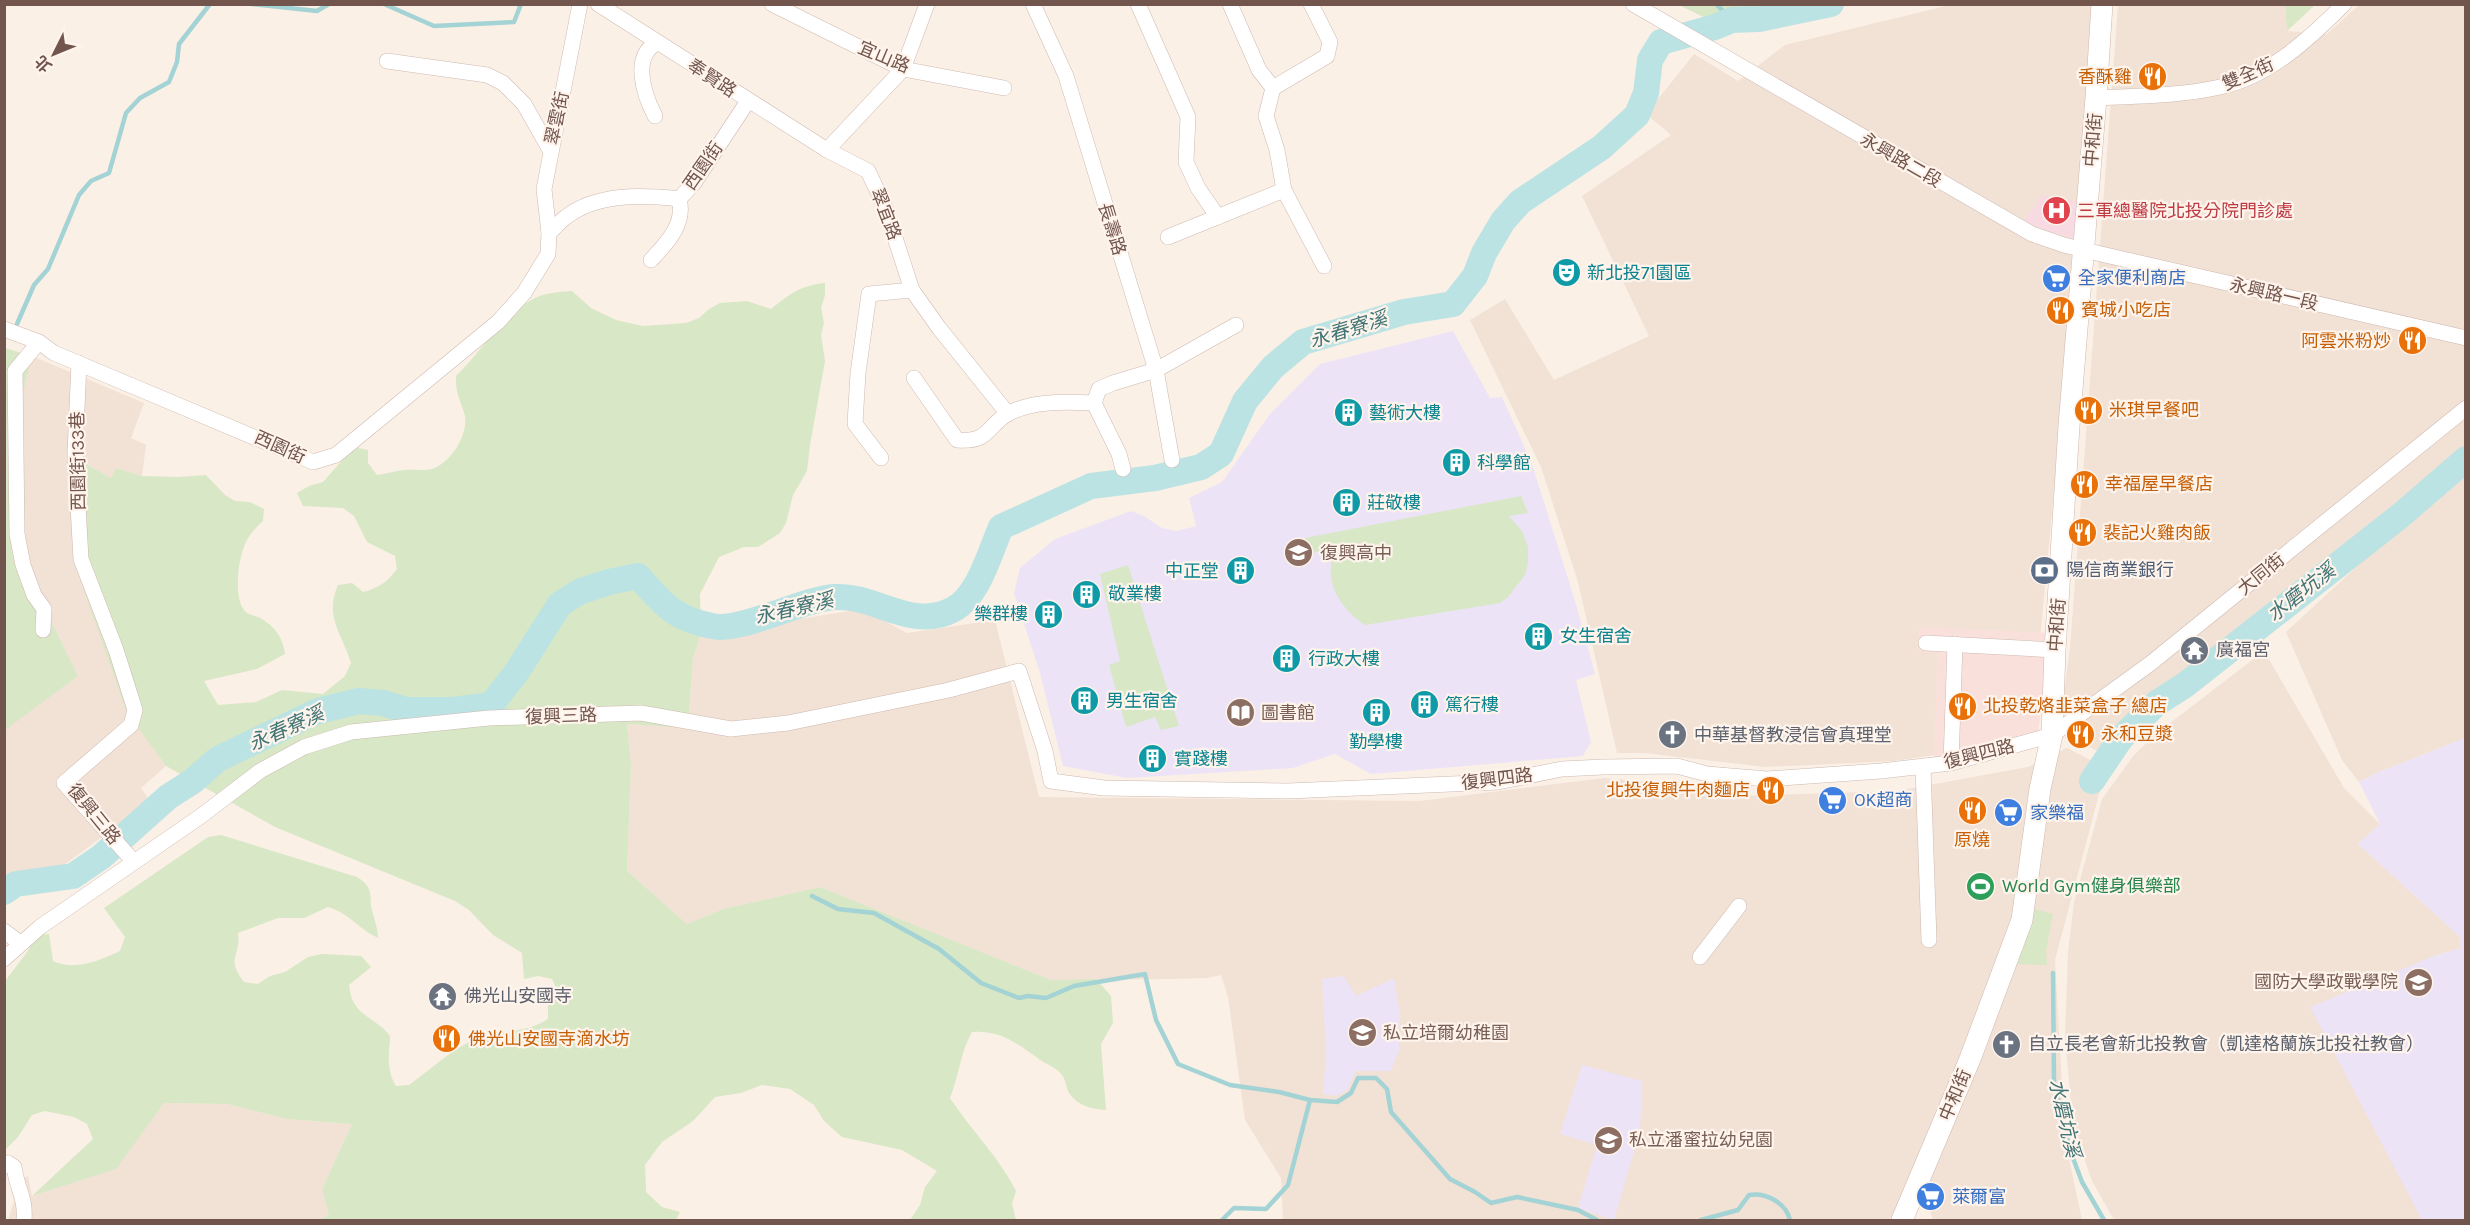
<svg xmlns="http://www.w3.org/2000/svg" width="2470" height="1225" font-family="Karla,'Noto Sans TC',sans-serif">
  <rect width="100%" height="100%" fill="#fbf0e6"/>
  <g fill="#f2e1d5">
    <path d="M1950 5H2100L2082 202 2049 232 2078 239 2031 734 1983 748 1894 761 1765 767 1645 753H1617L1578 582 1541 467 1470 320 1505 299 1554 380 1649 336 1582 196 1671 135 1646 114 1694 54 1738 81 1785 45Z"/>
    <path d="M2118 5H2285L2287 31 2327 34 2359 5H2465V450L2125 739 2112 758 2071 738 2080 712 2064 693 2070 648Z"/>
    <path d="M32 356 144 403 131 438 146 445 142 476 116 468 111 478 71 455 127 713 166 766 141 788 150 801 64 865 5 875 4 730 78 676 26 570 23 394Z"/>
    <path d="M2465 476V738L2379 772 2359 782 2342 760 2286 632 2387 539Z"/>
    <path d="M862 609 907 633 995 620 1039 797 1420 801 1604 778 1701 786 1743 796 1897 791 2028 767 2067 748 2106 768 2055 960 2065 1140 2082 1220H1933L1928 1205 1902 1198 1893 1220H1283L1281 1178 1245 1120 1228 997 1221 975 1207 978 1171 979 1051 980 820 887 723 909 687 924 627 871 631 765 627 724 688 727 693 658 701 635Z"/>
    <path d="M2264 651 2344 788 2380 824 2358 844 2459 936 2462 948 2434 956 2401 1177 2422 1220H2114L2092 1181 2073 1127 2065 1035 2068 953 2074 902 2102 799 2134 755 2157 733Z"/>
    <path d="M164 1103 227 1104 287 1119 352 1124 322 1189 329 1215 319 1220H8L14 1201 11 1185 16 1181 28 1176 32 1196 115 1169Z"/>
  </g>
  <path fill="#fae0db" d="M1919 627 2049 633 2038 736 1934 761 1937 654 1918 651Z"/>
  <g fill="#ede3f7">
    <path d="M1453 331 1490 398 1502 397 1532 464 1576 604 1595 674 1576 680 1591 742 1583 756 1371 774 1335 754 1293 768 1127 778 1063 766 1040 673 1014 593 1020 568 1055 539 1131 511 1144 516 1162 528 1177 531 1196 526 1189 498 1222 482 1270 414 1320 364Z"/>
    <path d="M2465 738V1220H2422L2310 1007 2434 956 2461 948 2459 936 2358 844 2380 824 2359 782 2379 772Z"/>
    <path d="M1344 976 1356 996 1394 978 1400 1015 1399 1050 1391 1071H1356L1347 1090 1336 1096 1323 1094 1326 1053 1322 979Z"/>
    <path d="M1582 1065 1642 1081 1640 1131 1614 1220 1578 1208 1597 1145 1560 1134Z"/>
  </g>
  <path fill="#f8dae2" d="M2041 196 2082 202 2078 239 2049 232 2024 221Z"/>
  <g fill="#d8e7c5">
    <path d="M1679 5V4L1787 5 1720 25Z"/>
    <path d="M2285 5V4L2315 5 2287 31Z"/>
    <path d="M825 283V295L821 308 824 323 821 335 825 361 810 445 807 471 793 495 786 523 780 533 758 547H744L719 557 700 594 701 635 693 658 688 728 627 724 631 765 627 871 687 924 723 909 820 887 1051 980 1096 979 1111 996 1112 1009 1113 1023 1101 1044 1106 1110C1091 1109 1078 1106 1069 1093 1066 1088 1066 1080 1062 1075 1056 1067 1047 1065 1039 1059 1017 1043 1000 1030 972 1032 960 1053 959 1076 950 1098 971 1130 999 1157 1016 1191L1012 1204 1016 1220H910L920 1205 925 1187 937 1171 902 1150 842 1137 824 1121 814 1105 790 1089 762 1085 741 1093 715 1097 693 1121 662 1142 645 1165 646 1192 662 1207 680 1212 676 1220H319L329 1215 322 1189 352 1124 287 1119 227 1104 164 1103 116 1169 32 1196 93 1139 87 1124 74 1117 45 1111 32 1115 18 1137 5 1150V981L28 951 35 936 49 934 53 961C76 971 98 961 120 951L125 937 104 908 208 837 221 835 357 877C377 890 367 896 373 914 375 922 378 929 378 938 357 928 351 914 328 907L304 918H278L238 933C241 958 225 958 244 982L258 984 270 976 285 972 308 957 322 954 361 956 371 967 349 985C352 1017 374 1015 390 1036 389 1056 386 1069 396 1086L409 1085C428 1071 448 1053 469 1042 495 1029 524 1035 548 1019V1005L558 992 552 979 538 976 524 979 522 953 493 935 469 910 455 901 275 827 166 766 127 713 73 559 70 455 111 478 116 468 142 476 178 477 206 475 225 495 235 501 250 502 264 509 263 521C256 528 250 533 246 542 238 557 232 602 247 613 251 615 256 616 260 618 275 626 283 638 285 654L257 669 204 681 218 705 256 702 282 690 323 694 345 676 351 663C342 633 324 617 338 585L352 583 363 592C379 588 387 582 397 569L395 556 367 542 354 516 343 508 303 506 297 493 309 486 323 482 354 447 368 450V463L377 475C386 474 395 471 404 470 413 469 424 471 432 469 451 463 468 435 465 416 461 401 455 393 456 376 480 353 502 316 531 300 543 293 558 292 572 291L591 308 616 320 643 326 686 323 699 318 709 309 720 303 747 301 771 309C790 294 799 286 825 283Z"/>
    <path d="M5 348 32 356 23 394 26 570 78 676 5 730Z"/>
    <path d="M1521 496 1528 513 1509 516 1522 531 1528 547V563L1525 575 1508 597 1500 603 1365 625C1339 608 1320 577 1337 548L1307 554 1305 538Z"/>
    <path d="M1128 565 1179 726 1161 730 1155 717 1126 727 1109 665 1120 661 1100 574Z"/>
    <path d="M2034 909 2053 914 2046 951 2047 965 2016 964 2024 947Z"/>
  </g>
  <g fill="none" stroke-linecap="round" stroke-linejoin="round">
    <g stroke="#a3d3d4" stroke-width="4.5">
      <path d="M252 4 317 11 329 4"/>
      <path d="M384 4 434 26 514 22 521 4"/>
      <path d="M1716 4 1732 20"/>
      <path d="M17 324 34 285 48 269 79 195 91 181 109 173 126 113 140 98 169 82 177 62 179 44 210 4"/>
      <path d="M812 896 838 909 874 913 939 949 981 983 1019 998 1028 996 1046 998 1074 986 1145 974 1156 1020 1178 1064 1230 1085 1279 1092 1310 1100 1337 1102 1351 1093 1358 1078H1376L1387 1089 1391 1112 1450 1179 1475 1192 1491 1203 1517 1197 1578 1210 1597 1220"/>
      <path d="M2053 973 2054 1082 2070 1150 2082 1182 2104 1220"/>
      <path d="M1222 1220 1234 1208 1266 1209 1288 1185 1310 1100"/>
      <path d="M1701 1220 1738 1210 1749 1195C1766 1192 1786 1203 1790 1220"/>
    </g>
    <g stroke="#bce3e3" stroke-width="26">
      <path d="M2092 781 2121 738 2157 703 2185 685 2400 516 2466 459"/>
      <path d="M4 892 16 884 73 876 101 857 168 797 193 781 218 759 318 711 359 701 383 703 406 710H453L491 705 516 673 560 604 581 591 609 582 638 576C664 605 673 618 712 626 740 633 801 599 835 597 877 595 912 632 954 609 979 595 990 552 1001 527L1091 486 1155 478 1201 467 1221 454 1245 401 1273 367 1303 342 1404 312 1453 304 1475 276 1484 253 1503 221 1520 202 1602 147 1637 115 1646 93 1650 60 1661 42 1715 27 1732 20 1759 19 1831 4"/>
    </g>
    <defs>
      <g id="street">
        <path d="M598 4 827 150 868 171 885 207 912 290 939 328 1008 414"/>
        <path d="M772 4 903 69 1004 88"/>
        <path d="M1033 4 1066 76 1156 370 1172 460"/>
        <path d="M1138 4 1188 117 1186 162 1198 188 1218 217"/>
        <path d="M1230 4 1259 70 1273 88 1266 116 1277 150 1284 190 1324 266"/>
        <path d="M1633 4 2032 234 2064 245 2101 254 2466 338"/>
        <path d="M387 61 487 75 503 83 524 104 550 150"/>
        <path d="M1273 88 1327 56 1330 42 1311 4"/>
        <path d="M2096 98C2137 96 2180 96 2220 87 2270 76 2309 39 2344 4"/>
        <path d="M655 116C644 95 631 56 657 43"/>
        <path d="M827 150 903 69 927 4"/>
        <path d="M549 233C555 228 560 221 566 217 597 193 642 195 679 199L694 183 748 101"/>
        <path d="M1168 237 1284 190"/>
        <path d="M651 260C666 244 686 224 679 199"/>
        <path d="M4 329 39 342 54 353 313 462 336 455 498 322 524 293 548 254 549 233 544 189 580 4"/>
        <path d="M39 342 15 371 17 534 23 565 34 595 44 609 43 630"/>
        <path d="M79 363 75 453 81 559 116 650 135 710 131 725 64 783 134 862"/>
        <path d="M914 378 957 440C990 443 987 425 1009 413 1035 400 1066 402 1094 403"/>
        <path d="M881 458 855 424 858 373 869 294 912 290"/>
        <path d="M1123 469 1119 454 1094 403 1099 389 1113 383 1156 370 1236 325"/>
        <path d="M1926 643 2055 650"/>
        <path d="M1951 763 1955 644"/>
        <path d="M1923 767 1929 940"/>
        <path d="M4 931 20 943"/>
        <path d="M1700 957 1739 906"/>
        <path d="M4 959 40 927 201 816 260 771 304 747 351 732 489 718 641 713 731 729 788 723 949 690 1019 671 1045 751 1051 781 1104 788 1288 791 1498 782 1562 769 1603 767 1677 766 1707 774 1767 779 1881 771 1951 763 2052 735 2151 663 2466 408"/>
        <path d="M4 1166 8 1163 14 1167C17 1189 26 1198 24 1220"/>
      </g>
      <path id="secondary" d="M1902 1220 1970 1059 2022 920 2040 789 2052 735 2055 650 2069 426 2096 98 2102 4"/>
    </defs>
    <use href="#street" stroke="#ceb9b0" stroke-width="16"/>
    <use href="#secondary" stroke="#d0b8ae" stroke-width="22"/>
    <use href="#street" stroke="#fff" stroke-width="15"/>
    <use href="#secondary" stroke="#fff" stroke-width="21"/>
  </g>
  <defs>
    <symbol id="restaurant-disc" viewBox="-11 -11 22 22"><circle r="9.5" fill="#e8710a" stroke="#fef4ec"/><path d="M-5-6h1v4h1v-4h1v4h1v-4h1v5L-1.5 .5V6h-2V.5L-5-1ZM5-6V6H3V1.5H1.5Q1.5-4 5-6Z" fill="#fff"/></symbol>
    <symbol id="hospital-disc" viewBox="-11 -11 22 22"><circle r="9.5" fill="#e0444e" stroke="#fef4ec"/><path d="M-5-5h3v3.5h4V-5h3V5h-3V1.5h-4V5h-3Z" fill="#fff"/></symbol>
    <symbol id="theatre-disc" viewBox="-11 -11 22 22"><circle r="9.5" fill="#0f9aa8" stroke="#fef4ec"/><path d="M-5-5.5Q0-4 5-5.5V0Q5 5 0 6Q-5 5-5 0ZM-3.3-2.5H-1v1.5H-3.3ZM1-2.5H3.3v1.5H1ZM-2.8 1Q0 5.5 2.8 1Z" fill="#fff"/></symbol>
    <symbol id="supermarket-disc" viewBox="-11 -11 22 22"><circle r="9.5" fill="#3f7fe0" stroke="#fef4ec"/><path d="M-6-5.5h2.5l.6 2H6L4.5 2H-2.5L-4.4-4H-6ZM-1.5 3.2a1.3 1.3 0 1 0 .1 0ZM3 3.2a1.3 1.3 0 1 0 .1 0Z" fill="#fff"/></symbol>
    <symbol id="building-disc" viewBox="-11 -11 22 22"><circle r="9.5" fill="#0f9aa8" stroke="#fef4ec"/><path d="M-4-6H4V6H1V3H-1V6H-4ZM-2.5-4.3h1.7v1.8h-1.7ZM.8-4.3h1.7v1.8H.8ZM-2.5-1h1.7V.8h-1.7ZM.8-1h1.7V.8H.8Z" fill="#fff"/></symbol>
    <symbol id="school-disc" viewBox="-11 -11 22 22"><circle r="9.5" fill="#8d6e63" stroke="#fef4ec"/><path d="M0-5L7-2L0 1L-7-2ZM-4 1L0 2.5L4 1V4Q0 6-4 4Z" fill="#fff"/></symbol>
    <symbol id="bank-disc" viewBox="-11 -11 22 22"><circle r="9.5" fill="#5c6f8a" stroke="#fef4ec"/><path d="M-6-4H6V4H-6ZM0-2.3a2.3 2.3 0 1 0 0 4.6a2.3 2.3 0 1 0 0-4.6Z" fill="#fff"/></symbol>
    <symbol id="temple-disc" viewBox="-11 -11 22 22"><circle r="9.5" fill="#6b7280" stroke="#fef4ec"/><path d="M0-6L5-2H3V0L6.5 2.5H4V6H1.5V3h-3V6H-4V2.5H-6.5L-3 0V-2H-5Z" fill="#fff"/></symbol>
    <symbol id="library-disc" viewBox="-11 -11 22 22"><circle r="9.5" fill="#8d6e63" stroke="#fef4ec"/><path d="M-6-4Q-3-5.5-.7-3.5V5Q-3 3-6 4ZM6-4Q3-5.5 .7-3.5V5Q3 3 6 4Z" fill="#fff"/></symbol>
    <symbol id="church-disc" viewBox="-11 -11 22 22"><circle r="9.5" fill="#6b7280" stroke="#fef4ec"/><path d="M-1.2-6h2.4v3.5h3.3v2.4h-3.3V6h-2.4V-.1h-3.3v-2.4h3.3Z" fill="#fff"/></symbol>
    <symbol id="stadium-disc" viewBox="-11 -11 22 22"><circle r="9.5" fill="#2e9e5b" stroke="#fef4ec"/><path d="M0-5a6.5 5 0 1 0 0 10a6.5 5 0 1 0 0-10ZM-3.5-1.8h7v3.6h-7Z" fill="#fff"/></symbol>
    <symbol id="university-disc" viewBox="-11 -11 22 22"><circle r="9.5" fill="#8d6e63" stroke="#fef4ec"/><path d="M0-5L7-2L0 1L-7-2ZM-4 1L0 2.5L4 1V4Q0 6-4 4Z" fill="#fff"/></symbol>
  </defs>
  <g fill-rule="evenodd">
    <use href="#restaurant-disc" x="2136" y="60" width="33" height="33"/>
    <use href="#hospital-disc" x="2040" y="194" width="33" height="33"/>
    <use href="#theatre-disc" x="1550" y="256" width="33" height="33"/>
    <use href="#supermarket-disc" x="2040" y="262" width="33" height="33"/>
    <use href="#restaurant-disc" x="2044" y="294" width="33" height="33"/>
    <use href="#restaurant-disc" x="2396" y="324" width="33" height="33"/>
    <use href="#restaurant-disc" x="2072" y="394" width="33" height="33"/>
    <use href="#building-disc" x="1332" y="396" width="33" height="33"/>
    <use href="#building-disc" x="1440" y="446" width="33" height="33"/>
    <use href="#restaurant-disc" x="2068" y="468" width="33" height="33"/>
    <use href="#building-disc" x="1330" y="486" width="33" height="33"/>
    <use href="#restaurant-disc" x="2066" y="516" width="33" height="33"/>
    <use href="#school-disc" x="1282" y="536" width="33" height="33"/>
    <use href="#bank-disc" x="2028" y="554" width="33" height="33"/>
    <use href="#building-disc" x="1224" y="554" width="33" height="33"/>
    <use href="#building-disc" x="1070" y="578" width="33" height="33"/>
    <use href="#building-disc" x="1032" y="598" width="33" height="33"/>
    <use href="#building-disc" x="1522" y="620" width="33" height="33"/>
    <use href="#temple-disc" x="2178" y="634" width="33" height="33"/>
    <use href="#building-disc" x="1270" y="642" width="33" height="33"/>
    <use href="#building-disc" x="1068" y="684" width="33" height="33"/>
    <use href="#building-disc" x="1408" y="688" width="33" height="33"/>
    <use href="#restaurant-disc" x="1946" y="690" width="33" height="33"/>
    <use href="#library-disc" x="1224" y="696" width="33" height="33"/>
    <use href="#building-disc" x="1360" y="696" width="33" height="33"/>
    <use href="#restaurant-disc" x="2064" y="718" width="33" height="33"/>
    <use href="#church-disc" x="1656" y="718" width="33" height="33"/>
    <use href="#building-disc" x="1136" y="742" width="33" height="33"/>
    <use href="#restaurant-disc" x="1754" y="774" width="33" height="33"/>
    <use href="#supermarket-disc" x="1816" y="784" width="33" height="33"/>
    <use href="#restaurant-disc" x="1956" y="794" width="33" height="33"/>
    <use href="#supermarket-disc" x="1992" y="796" width="33" height="33"/>
    <use href="#stadium-disc" x="1964" y="870" width="33" height="33"/>
    <use href="#university-disc" x="2402" y="966" width="33" height="33"/>
    <use href="#temple-disc" x="426" y="980" width="33" height="33"/>
    <use href="#school-disc" x="1346" y="1016" width="33" height="33"/>
    <use href="#restaurant-disc" x="430" y="1022" width="33" height="33"/>
    <use href="#church-disc" x="1990" y="1028" width="33" height="33"/>
    <use href="#school-disc" x="1592" y="1124" width="33" height="33"/>
    <use href="#supermarket-disc" x="1914" y="1180" width="33" height="33"/>
  </g>
  <g text-anchor="middle" stroke-width="4.5" stroke-linejoin="round" paint-order="stroke">
    <g font-size="18" fill="#72554d" stroke="#fef4ec">
      <text transform="translate(884 57) rotate(23)" y="6">宜山路</text>
      <text transform="translate(2248 74) rotate(-24)" y="6">雙全街</text>
      <text transform="translate(712 78) rotate(33)" y="6">奉賢路</text>
      <text transform="translate(557 118) rotate(-78)" y="6">翠雲街</text>
      <text transform="translate(2093 140) rotate(-85)" y="6">中和街</text>
      <text transform="translate(1901 160) rotate(30)" y="6">永興路二段</text>
      <text transform="translate(703 166) rotate(-55)" y="6">西園街</text>
      <text transform="translate(886 214) rotate(69)" y="6">翠宜路</text>
      <text transform="translate(1112 229) rotate(73)" y="6">長壽路</text>
      <text transform="translate(2274 294) rotate(13)" y="6">永興路一段</text>
      <text transform="translate(280 447) rotate(24)" y="6">西園街</text>
      <text transform="translate(78 461) rotate(-91)" y="6">西園街133巷</text>
      <text transform="translate(2261 574) rotate(-39)" y="6">大同街</text>
      <text transform="translate(2057 625) rotate(-86)" y="6">中和街</text>
      <text transform="translate(561 716) rotate(-2)" y="6">復興三路</text>
      <text transform="translate(1979 754) rotate(-14)" y="6">復興四路</text>
      <text transform="translate(1497 779) rotate(-7)" y="6">復興四路</text>
      <text transform="translate(94 814) rotate(51)" y="6">復興三路</text>
      <text transform="translate(1955 1095) rotate(-67)" y="6">中和街</text>
    </g>
    <g font-size="18" fill="#c56008" stroke="#fef4ec" text-anchor="start">
      <text x="2132" y="83" text-anchor="end">香酥雞</text>
      <text x="2081" y="316">賓城小吃店</text>
      <text x="2391" y="347" text-anchor="end">阿雲米粉炒</text>
      <text x="2109" y="416">米琪早餐吧</text>
      <text x="2105" y="490">幸福屋早餐店</text>
      <text x="2103" y="539">裴記火雞肉飯</text>
      <text x="1983" y="712">北投乾烙韭菜盒子 總店</text>
      <text x="2101" y="740">永和豆漿</text>
      <text x="1750" y="796" text-anchor="end">北投復興牛肉麵店</text>
      <text x="1972" y="846" text-anchor="middle">原燒</text>
      <text x="468" y="1045">佛光山安國寺滴水坊</text>
    </g>
    <g font-size="18" fill="#be3a42" stroke="#fef4ec" text-anchor="start">
      <text x="2077" y="217">三軍總醫院北投分院門診處</text>
    </g>
    <g font-size="18" fill="#0d838f" stroke="#fef4ec" text-anchor="start">
      <text x="1587" y="279">新北投71園區</text>
      <text x="1369" y="419">藝術大樓</text>
      <text x="1477" y="469">科學館</text>
      <text x="1367" y="509">莊敬樓</text>
      <text x="1219" y="577" text-anchor="end">中正堂</text>
      <text x="1108" y="600">敬業樓</text>
      <text x="1028" y="620" text-anchor="end">樂群樓</text>
      <text x="1560" y="642">女生宿舍</text>
      <text x="1308" y="665">行政大樓</text>
      <text x="1106" y="707">男生宿舍</text>
      <text x="1445" y="711">篤行樓</text>
      <text x="1376" y="748" text-anchor="middle">勤學樓</text>
      <text x="1174" y="765">實踐樓</text>
    </g>
    <g font-size="18" fill="#366cbe" stroke="#fef4ec" text-anchor="start">
      <text x="2078" y="284">全家便利商店</text>
      <text x="1854" y="806">OK超商</text>
      <text x="2030" y="819">家樂福</text>
      <text x="1952" y="1203">萊爾富</text>
    </g>
    <g font-size="18" fill="#785e54" stroke="#fef4ec" text-anchor="start">
      <text x="1320" y="559">復興高中</text>
      <text x="1261" y="719">圖書館</text>
      <text x="2398" y="988" text-anchor="end">國防大學政戰學院</text>
      <text x="1383" y="1039">私立培爾幼稚園</text>
      <text x="1629" y="1146">私立潘蜜拉幼兒園</text>
    </g>
    <g font-size="18" fill="#4e5e75" stroke="#fef4ec" text-anchor="start">
      <text x="2066" y="576">陽信商業銀行</text>
    </g>
    <g font-size="18" fill="#5b616d" stroke="#fef4ec" text-anchor="start">
      <text x="2216" y="656">廣福宮</text>
      <text x="1694" y="741">中華基督教浸信會真理堂</text>
      <text x="464" y="1002">佛光山安國寺</text>
      <text x="2028" y="1050">自立長老會新北投教會（凱達格蘭族北投社教會）</text>
    </g>
    <g font-size="18" fill="#27864d" stroke="#fef4ec" text-anchor="start">
      <text x="2002" y="892">World Gym健身俱樂部</text>
    </g>
    <g font-size="20" font-style="italic" fill="#427576" stroke="#fef4ec">
      <text transform="translate(1348 329) rotate(-17)" y="7">永春寮溪</text>
      <text transform="translate(2301 592) rotate(-38)" y="7">水磨坑溪</text>
      <text transform="translate(794 608) rotate(-13)" y="7">永春寮溪</text>
      <text transform="translate(286 728) rotate(-24)" y="7">永春寮溪</text>
      <text transform="translate(2065 1118) rotate(77)" y="7">水磨坑溪</text>
    </g>
  </g>
  <rect width="2470" height="1225" fill="none" stroke="#72554d" stroke-width="12"/>
  <g transform="translate(54 54) rotate(227)" stroke="#fef4ec" stroke-width="4.5" paint-order="stroke">
  <path d="M0-4.5L10 22L0 15L-10 22Z" fill="#72554d"/>
  <text y="-9" font-size="16" font-weight="bold" text-anchor="middle" fill="#72554d">北</text>
  </g>
</svg>
